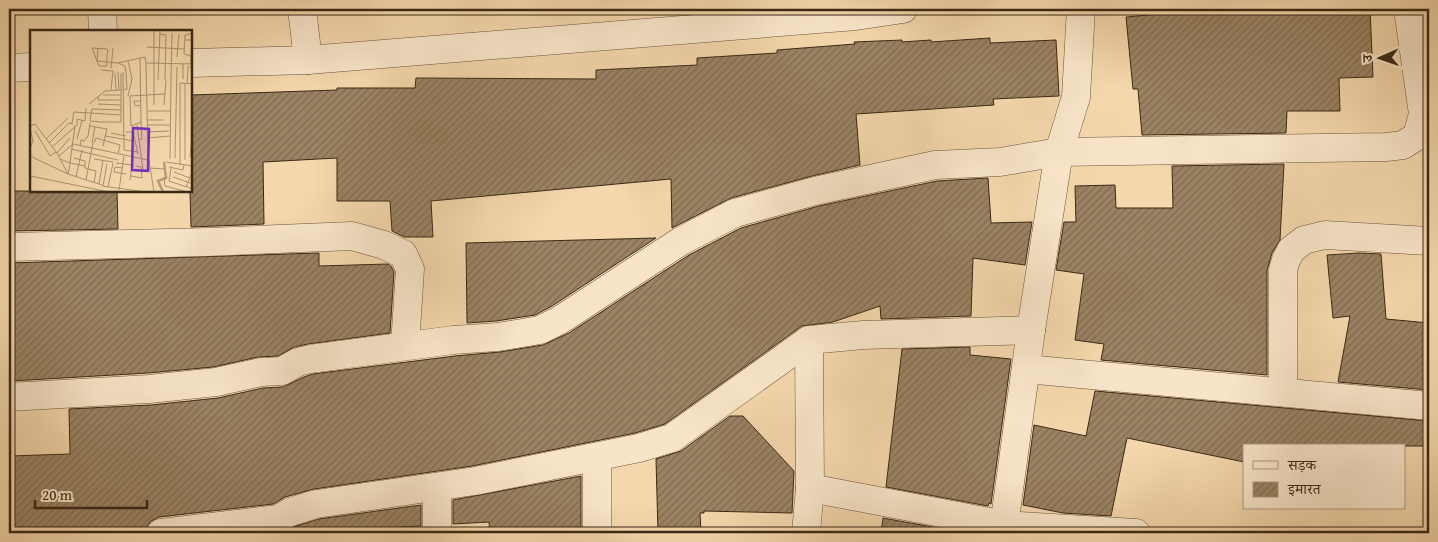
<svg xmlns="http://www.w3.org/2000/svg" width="1438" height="542" font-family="'Gentium Book Plus','Noto Serif Devanagari',serif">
  <defs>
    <pattern id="building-hatch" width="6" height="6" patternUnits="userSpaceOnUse" patternTransform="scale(1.25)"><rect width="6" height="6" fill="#9b8364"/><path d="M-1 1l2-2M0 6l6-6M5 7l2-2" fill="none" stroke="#806b51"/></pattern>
  </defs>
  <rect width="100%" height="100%" fill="#f4d7ac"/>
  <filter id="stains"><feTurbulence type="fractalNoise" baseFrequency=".004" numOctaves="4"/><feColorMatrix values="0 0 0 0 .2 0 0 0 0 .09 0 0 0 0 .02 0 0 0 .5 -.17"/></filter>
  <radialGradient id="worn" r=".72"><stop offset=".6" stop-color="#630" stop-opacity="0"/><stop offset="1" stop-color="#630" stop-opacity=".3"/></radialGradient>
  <g fill="url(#building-hatch)" stroke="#3b2915">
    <path d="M1255 9H1370L1373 77 1339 78 1340 111H1287L1286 133 1142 135 1138 89H1133L1126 17 1182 12 1183 13Z"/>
    <path d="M990 38V43L1056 40 1059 96 993 99 994 105 856 114 860 165 812 176 731 198 672 228 671 179 431 201 433 237H404L392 231 390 201H337V158L263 162 264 224 191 227 190 191H191V95L337 90V88H415L416 78 596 79V70L697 65V58L777 53V50L855 44 854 42 902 40V42L931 40V42Z"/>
    <path d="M1284 164 1280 240 1272 253 1267 270V375L1101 360 1104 344 1075 340 1084 274 1056 270 1064 222H1076L1075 186 1115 185 1116 208H1173L1172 166Z"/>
    <path d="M988 178 991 223 1032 222 1025 265 973 258 971 316 881 319 880 306 833 322 802 326 665 424 635 433 472 466 314 489 285 497 273 504 159 517 151 521 147 526 146 533H123V530L9 533V456L70 454 69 409 151 405 218 398 263 388 283 387 304 377 313 374 455 356 500 352 543 345 569 333 689 255 741 228 819 206 937 181Z"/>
    <path d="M9 191H117L118 229 9 231Z"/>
    <path d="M656 238 552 306 535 315 496 321 467 323 466 243Z"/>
    <path d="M319 253V266L388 264 391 266 394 272 390 333 308 344 294 347 278 356 258 357 213 367 148 373 11 381 9 263Z"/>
    <path d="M1359 253 1381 254 1386 319 1429 323V390L1338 382 1350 316 1333 318 1327 255Z"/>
    <path d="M970 347V355L1011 359 991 504 989 503 988 506 886 487 902 349Z"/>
    <path d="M1095 391 1429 421V446H1244V462L1127 438 1111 516 1063 513 1023 505 1034 425 1086 436Z"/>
    <path d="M730 416H743L794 471 792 513 704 511V513H700L701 533H658L656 459 681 451Z"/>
    <path d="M581 476V533H490L489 522 453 524V500Z"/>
    <path d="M421 505V526L363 529V533H284L296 526 319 519Z"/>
    <path d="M883 518 965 533H881Z"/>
  </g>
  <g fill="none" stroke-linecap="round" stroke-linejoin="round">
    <defs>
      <g id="minor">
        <path d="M102 9 103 31"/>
        <path d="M302 9 308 60"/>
        <path d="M191 63 308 60 856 16 903 9"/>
        <path d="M9 68 31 67"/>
        <path d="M9 247 208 242 352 236 384 245 403 254 410 269 405 345"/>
        <path d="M1026 369 1429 406"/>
        <path d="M1283 392V270L1286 260 1291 250 1304 240 1325 235 1429 241"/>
        <path d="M9 397 149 389 216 382 261 372 282 371 298 362 310 359 453 340 498 337 540 330 560 320 681 241 735 213 815 191 935 165 1000 162 1059 152 1386 147 1403 145 1417 136 1423 114 1408 9"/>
        <path d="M437 487V533"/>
        <path d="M810 488 1005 525 1136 533"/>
        <path d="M161 533 278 519 290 512 316 504 475 481 639 448 672 438 809 340 863 335 1031 330"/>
        <path d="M597 533V457"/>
        <path d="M806 533 810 488 809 340"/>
        <path d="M1003 533 1031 330 1059 152 1076 97 1081 9"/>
      </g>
    </defs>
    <use href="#minor" stroke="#69543b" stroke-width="29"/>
    <use href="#minor" stroke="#f8e5c9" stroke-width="28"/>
  </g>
  <g transform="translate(30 30)">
    <rect width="162" height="162" fill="#f4d7ac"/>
    <path fill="none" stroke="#b59c79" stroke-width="2.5" d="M133 162 128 151 136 148 134 132"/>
    <path fill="none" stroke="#aa9170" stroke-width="1" d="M130 4 136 5 135 50M155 10H162L161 26M117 17 154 19M68 18 67 31 69 36H77V26L78 20 77 19 62 18 67 31 87 33H88L115 27 116 33M147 27 149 4M98 31 102 49 98 66M88 33 95 36 96 43 97 59 94 60M161 34V26L154 24 155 5 163 3M81 38 83 18M71 40 83 41 81 60M88 42 89 60M93 42 94 120 108 122M85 43 86 60M153 49V34M128 50 130 1M141 50 142 3M155 54V130M157 54 158 37H163M73 65H91M69 66 68 70H91M59 74 75 61 91 60M68 74 91 75M111 75 105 76 104 71H112M124 75V1M134 75 136 50M118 81H140M61 84 60 91 72 92H91V85M61 84 62 79 91 80M117 90H134M42 93 44 82 91 85V43M107 95 113 140H120M117 95H140M0 96 5 94 27 123 38 144 72 155M45 96 40 133 55 136M60 96 77 99 73 116M101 96 111 92 110 28M101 96 100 66 135 64M0 98 3 111 0 118M5 101 20 126 26 122M96 102H103L108 124M117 102 139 101M81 103 96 106M75 106 104 111M117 108 140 106M16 109 38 88M47 109 52 90M109 110 112 109 111 92M19 113 39 93 43 94M62 113 65 97M63 113 58 139 66 141 64 153M64 113 66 108 90 115 88 124M50 116 51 110 54 111 58 106 60 93M22 117 47 95V89L55 91 56 78M41 119 88 130M27 123 40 108M0 126 38 144 40 133 30 129M29 126 43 114 118 130M160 127 163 99M44 128 55 131V138L58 139 56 150M145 128 147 37M64 129 83 132M140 129 141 50M136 132 163 136M86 133 102 135M150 135V53L163 54M139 137 153 140 154 135M92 138 85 137 84 142 96 144M119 138 135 139M141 138 139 151 163 159M144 142 160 148M0 146 79 162M101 146 112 148 111 137 106 136M46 147 52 120M143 147 163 154M134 148 135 156 154 161M100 150 103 127M69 154 73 130M72 156 116 162M73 156 77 134M78 157 83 133M156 157 163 140M89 160 94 126M124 162 118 124 116 33 163 34"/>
    <path fill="#7b2cbf" fill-opacity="0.15" stroke="#7b2cbf" stroke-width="2.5" d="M103 98 119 99 118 141 102 140Z"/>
    <rect width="162" height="162" fill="none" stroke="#3b2915" stroke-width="2.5"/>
  </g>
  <rect width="1438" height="542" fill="none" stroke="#f4d7ac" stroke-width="30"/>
  <rect x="10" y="10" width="1418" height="522" fill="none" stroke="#3b2915" stroke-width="2.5"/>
  <rect x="15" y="15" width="1408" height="512" fill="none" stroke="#3b2915"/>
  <rect x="1243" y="444" width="162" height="65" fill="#f8e5c9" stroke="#ac9a81"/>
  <rect x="1253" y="461" width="25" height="8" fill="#f8e5c9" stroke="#ac9a81"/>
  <text x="1288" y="470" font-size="15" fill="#3b2915">सड़क</text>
  <rect x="1253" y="482" width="25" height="15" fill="url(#building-hatch)" stroke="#ac9a81"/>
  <text x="1288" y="494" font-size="15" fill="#3b2915">इमारत</text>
  <g transform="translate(1380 58) rotate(268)" stroke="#f8e5c9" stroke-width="4" paint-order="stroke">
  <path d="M0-4L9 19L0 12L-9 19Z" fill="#3b2915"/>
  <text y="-8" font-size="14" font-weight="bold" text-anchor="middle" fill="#3b2915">उ</text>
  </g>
  <path d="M35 500v8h112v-8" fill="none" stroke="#3b2915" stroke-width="2.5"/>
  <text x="42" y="500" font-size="15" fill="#3b2915" stroke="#f8e5c9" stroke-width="4" paint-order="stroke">20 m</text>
  <rect width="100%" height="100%" filter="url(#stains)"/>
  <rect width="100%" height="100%" fill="url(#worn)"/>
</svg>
